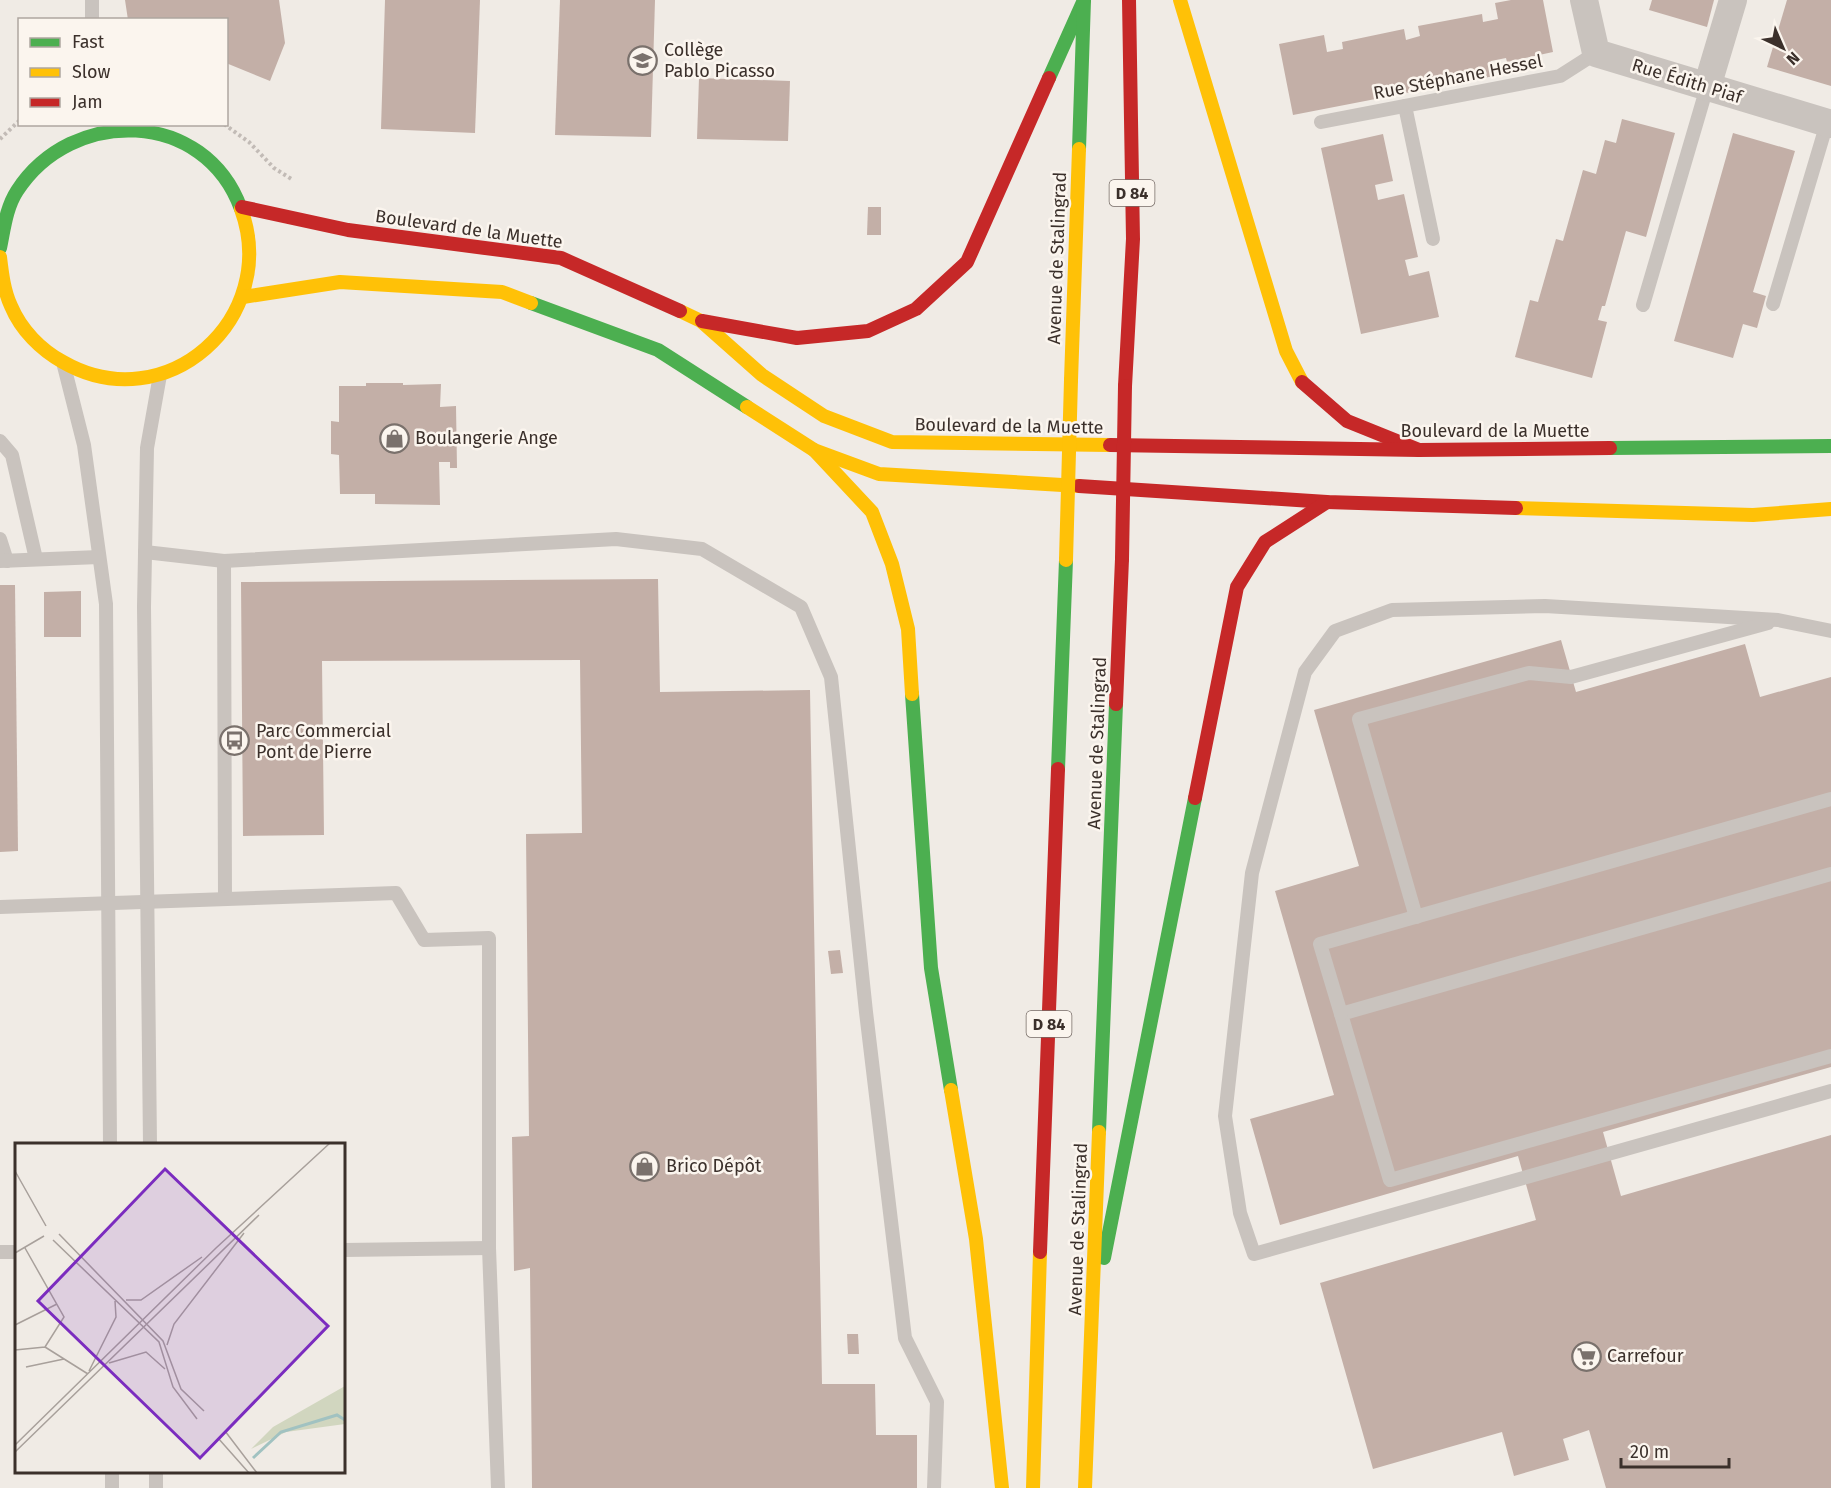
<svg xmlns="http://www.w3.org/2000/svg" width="1831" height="1488" font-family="'Fira Sans',sans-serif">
  <rect width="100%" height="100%" fill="#f0ebe5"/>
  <g fill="#c3afa7">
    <path d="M125 0H279L285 43 270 81 226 63V20H128Z"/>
    <path d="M385 0H480L475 133 381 129Z"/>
    <path d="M560 0H655L651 137 555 135Z"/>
    <path d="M1511 0H1543L1553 52 1507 62 1506 58 1491 61 1494 76 1293 115 1279 44 1324 35 1327 52 1343 49 1342 42 1404 29 1406 40 1420 36 1418 26 1482 14 1483 22 1498 19 1495 3Z"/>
    <path d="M1652 0H1714L1707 27 1649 10Z"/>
    <path d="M1787 0H1831V86L1767 67Z"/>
    <path d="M699 78 790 81 788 141 697 139Z"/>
    <path d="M1622 119 1675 133 1646 237 1626 231 1605 306H1602L1598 320 1607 322 1592 378 1515 357 1530 300 1538 302 1556 239 1563 241 1583 170 1596 174 1605 140 1616 143Z"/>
    <path d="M1733 133 1795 151 1753 292 1766 296 1757 328 1743 324 1733 358 1674 341Z"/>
    <path d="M1383 134 1393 181 1375 185 1378 200 1404 194 1418 257 1405 260 1409 276 1429 271 1439 317 1361 334 1321 148Z"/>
    <path d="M868 207H881V235H867Z"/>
    <path d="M366 383H403V385L441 384 440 407 456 406 457 468H450V462H439L440 505 375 504V494H340L339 455 331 454V421L339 422V386H366Z"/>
    <path d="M658 579 660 692 810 690 822 1384H875L876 1435H917V1488H532L530 1268 514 1271 512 1137 529 1136 526 834 582 833 580 660 322 661 324 835 243 836 241 582Z"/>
    <path d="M0 585H15L18 851 0 852Z"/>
    <path d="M81 591V637H44V592Z"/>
    <path d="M1561 640 1576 692 1745 644 1760 697 1831 677V1067L1603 1132 1621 1196 1831 1135V1488H1606L1589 1430 1563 1439 1569 1460 1514 1476 1502 1432 1373 1469 1320 1283 1536 1220 1518 1156 1280 1225 1250 1119 1334 1095 1275 891 1359 866 1314 710Z"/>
    <path d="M840 950 843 973 831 974 828 951Z"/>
    <path d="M847 1334H858L859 1354H848Z"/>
  </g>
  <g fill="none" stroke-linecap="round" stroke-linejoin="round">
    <g stroke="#c2bbb6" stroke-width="4" stroke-dasharray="3 3" stroke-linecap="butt">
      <path d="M224 124 249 142 274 168 293 180"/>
      <path d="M0 139 20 120"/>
    </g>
    <g stroke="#c9c3be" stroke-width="14">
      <path d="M92 20V0"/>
      <path d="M1405 106 1433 239"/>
      <path d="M1321 122 1560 76 1596 53"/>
      <path d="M1773 304 1827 123"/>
      <path d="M1643 305 1707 87"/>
      <path d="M64 366 84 445 106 604 110 1144"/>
      <path d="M0 441 12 455 36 559"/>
      <path d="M0 539 7 561"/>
      <path d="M145 552 224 561 616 539 702 549 801 607 831 677 866 1012 905 1338 937 1402 934 1488"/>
      <path d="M0 561 99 557"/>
      <path d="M224 561 225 899"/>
      <path d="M1831 631 1778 620 1545 606 1392 610 1335 631 1305 672 1252 873 1225 1116 1240 1213 1254 1254 1831 1091"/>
      <path d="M1831 874 1341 1014 1390 1180 1831 1056"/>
      <path d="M0 907 396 893 424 940 489 938V1248L498 1488"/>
      <path d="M1416 917 1359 719 1529 673 1571 677 1768 623"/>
      <path d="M1341 1014 1320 944 1831 799"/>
      <path d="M150 1144 144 607 147 448 160 375"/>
      <path d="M344 1250 489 1248"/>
      <path d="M0 1252H16"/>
      <path d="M112 1472V1488"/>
      <path d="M156 1472V1488"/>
    </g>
    <g stroke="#c9c3be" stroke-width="28">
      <path d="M1584 0 1596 53 1831 124"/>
      <path d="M1707 87 1733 0"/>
    </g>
    <g stroke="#4caf50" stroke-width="14">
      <path d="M1049 78 1084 0"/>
      <path d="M1079 149 1084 0"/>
      <path d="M0 248C4 229 6 208 17 191 72 106 205 109 241 209"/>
      <path d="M531 303 658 350 747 407"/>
      <path d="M1610 448 1831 446"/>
      <path d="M912 694 931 968 951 1090"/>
      <path d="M1058 769 1066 560"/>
      <path d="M1099 1132 1116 704"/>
      <path d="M1104 1258 1195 798"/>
    </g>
    <g stroke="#ffc107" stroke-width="14">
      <path d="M1180 0 1286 351 1302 382"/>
      <path d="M0 257C2 274 4 291 11 306 21 330 41 350 63 362 166 421 281 318 241 209"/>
      <path d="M243 297 340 282 502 292 531 303"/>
      <path d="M680 311 701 321 762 375 824 416 892 442 1110 445"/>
      <path d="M1071 380 1079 149"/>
      <path d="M747 407 814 450 879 474 1079 486"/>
      <path d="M814 450 872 512 892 564 908 629 912 694"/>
      <path d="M1516 508 1753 515 1831 509"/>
      <path d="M951 1090 976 1239 1002 1488"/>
      <path d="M1033 1488 1040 1252"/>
      <path d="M1085 1488 1099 1132"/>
    </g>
    <g stroke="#c62828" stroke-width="14">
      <path d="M242 207 348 230 561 258 680 311"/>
      <path d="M702 321 797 338 868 331 916 309 967 262 1049 78"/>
      <path d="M1302 382 1347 421 1419 450"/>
      <path d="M1125 386 1133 239 1129 0"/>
      <path d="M1110 445 1419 450 1610 448"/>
      <path d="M1079 486 1327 502 1516 508"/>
      <path d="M1116 704 1122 559"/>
      <path d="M1195 798 1237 587 1265 542 1327 502"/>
      <path d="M1040 1252 1058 769"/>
    </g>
    <path stroke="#ffc107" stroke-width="14" d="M1066 560 1071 380"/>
    <path stroke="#c62828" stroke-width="14" d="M1122 559 1125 386"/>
  </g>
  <defs>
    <symbol id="school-ring" viewBox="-11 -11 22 22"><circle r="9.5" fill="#fbf5ee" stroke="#7a716c" stroke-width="1.5"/><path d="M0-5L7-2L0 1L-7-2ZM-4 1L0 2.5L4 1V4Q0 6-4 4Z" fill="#7a716c"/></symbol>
    <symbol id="shop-ring" viewBox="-11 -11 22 22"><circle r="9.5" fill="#fbf5ee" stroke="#7a716c" stroke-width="1.5"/><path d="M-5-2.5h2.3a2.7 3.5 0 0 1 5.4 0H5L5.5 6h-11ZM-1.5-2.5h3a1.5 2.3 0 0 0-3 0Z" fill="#7a716c"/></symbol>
    <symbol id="bus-ring" viewBox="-11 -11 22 22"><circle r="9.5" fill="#fbf5ee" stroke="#7a716c" stroke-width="1.5"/><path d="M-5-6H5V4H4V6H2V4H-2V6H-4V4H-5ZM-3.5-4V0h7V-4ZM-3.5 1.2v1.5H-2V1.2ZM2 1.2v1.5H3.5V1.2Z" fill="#7a716c"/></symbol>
    <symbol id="supermarket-ring" viewBox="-11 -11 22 22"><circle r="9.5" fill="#fbf5ee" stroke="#7a716c" stroke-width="1.5"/><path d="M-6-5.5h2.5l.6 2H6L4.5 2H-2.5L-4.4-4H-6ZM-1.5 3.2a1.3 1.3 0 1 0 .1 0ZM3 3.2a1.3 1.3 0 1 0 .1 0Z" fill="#7a716c"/></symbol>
  </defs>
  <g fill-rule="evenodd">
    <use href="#school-ring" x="626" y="44" width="33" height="33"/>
    <use href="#shop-ring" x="378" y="422" width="33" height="33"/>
    <use href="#bus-ring" x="218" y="724" width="33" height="33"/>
    <use href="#shop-ring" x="628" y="1150" width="33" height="33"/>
    <use href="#supermarket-ring" x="1570" y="1340" width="33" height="33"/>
  </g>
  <g text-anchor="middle" stroke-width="5" stroke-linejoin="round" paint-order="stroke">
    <g fill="#fbf5ee" stroke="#756b66" stroke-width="1.5">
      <rect x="1109.5" y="180" width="45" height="26" rx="4.5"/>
      <rect x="1026.5" y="1011" width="45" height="26" rx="4.5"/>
    </g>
    <g font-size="16" font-weight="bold" fill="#3b302b">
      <text x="1132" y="199">D 84</text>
      <text x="1049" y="1030">D 84</text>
    </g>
    <g font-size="18" fill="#3b302b" stroke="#fbf5ee" text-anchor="start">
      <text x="664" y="56">Collège<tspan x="664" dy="21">Pablo Picasso</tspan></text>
      <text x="415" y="444">Boulangerie Ange</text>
      <text x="256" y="737">Parc Commercial<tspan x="256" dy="21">Pont de Pierre</tspan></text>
      <text x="666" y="1172">Brico Dépôt</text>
      <text x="1607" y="1362">Carrefour</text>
    </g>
    <g font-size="18" fill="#3b302b" stroke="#fbf5ee">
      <text transform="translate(1458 77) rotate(-11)" y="6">Rue Stéphane Hessel</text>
      <text transform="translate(1687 81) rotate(17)" y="6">Rue Édith Piaf</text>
      <text transform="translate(469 229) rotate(8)" y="6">Boulevard de la Muette</text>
      <text transform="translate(1057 258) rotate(-88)" y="6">Avenue de Stalingrad</text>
      <text transform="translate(1009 426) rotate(1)" y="6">Boulevard de la Muette</text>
      <text x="1495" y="437">Boulevard de la Muette</text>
      <text transform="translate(1097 743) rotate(-88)" y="6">Avenue de Stalingrad</text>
      <text transform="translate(1078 1229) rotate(-88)" y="6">Avenue de Stalingrad</text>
    </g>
  </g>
  <g transform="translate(15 1143)">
    <rect width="330" height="330" fill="#f0ebe5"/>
    <path d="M330 243V281L271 289 236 306 258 284Z" fill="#d1d6bf"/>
    <path fill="none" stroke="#a1c2c1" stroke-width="3" d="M238 315 266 289 322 272 330 277"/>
    <path fill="none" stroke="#a8a09b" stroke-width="1.5" d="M0 28 31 83M44 91 148 198 166 246 189 268M38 97 144 199 158 244 182 276M10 105 49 174 30 204M0 110 29 93M111 157H126L187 114M0 182 42 161M152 202 159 181 229 90M30 204 73 231M0 207 30 204M94 220 131 209 150 226M11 224 49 216M74 228 101 174 100 158M210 288 242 330M203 295 234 330M0 302 201 105 315 0M0 309 244 72"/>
    <path fill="#7b2cbf" fill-opacity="0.15" stroke="#7b2cbf" stroke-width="3" d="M150 26 313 183 185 315 23 158Z"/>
    <rect width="330" height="330" fill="none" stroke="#3b302b" stroke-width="3"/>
  </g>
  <rect x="18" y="18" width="210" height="108" fill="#fbf5ee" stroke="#aea6a0" stroke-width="1.5"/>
  <rect x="30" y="38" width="30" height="9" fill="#4caf50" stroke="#aea6a0" stroke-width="1.5"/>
  <text x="72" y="48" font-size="18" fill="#3b302b">Fast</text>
  <rect x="30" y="68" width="30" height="9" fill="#ffc107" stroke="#aea6a0" stroke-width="1.5"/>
  <text x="72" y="78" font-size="18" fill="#3b302b">Slow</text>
  <rect x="30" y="98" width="30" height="9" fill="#c62828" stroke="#aea6a0" stroke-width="1.5"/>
  <text x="72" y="108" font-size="18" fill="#3b302b">Jam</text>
  <g transform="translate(1783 48) rotate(136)" stroke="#fbf5ee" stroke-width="4.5" paint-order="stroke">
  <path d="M0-4.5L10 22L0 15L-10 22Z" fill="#3b302b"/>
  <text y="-9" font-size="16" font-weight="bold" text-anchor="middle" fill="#3b302b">N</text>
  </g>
  <path d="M1621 1458v9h108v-9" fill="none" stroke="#3b302b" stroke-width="3"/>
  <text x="1630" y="1458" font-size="18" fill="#3b302b" stroke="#fbf5ee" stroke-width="4.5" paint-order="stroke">20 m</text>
</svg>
